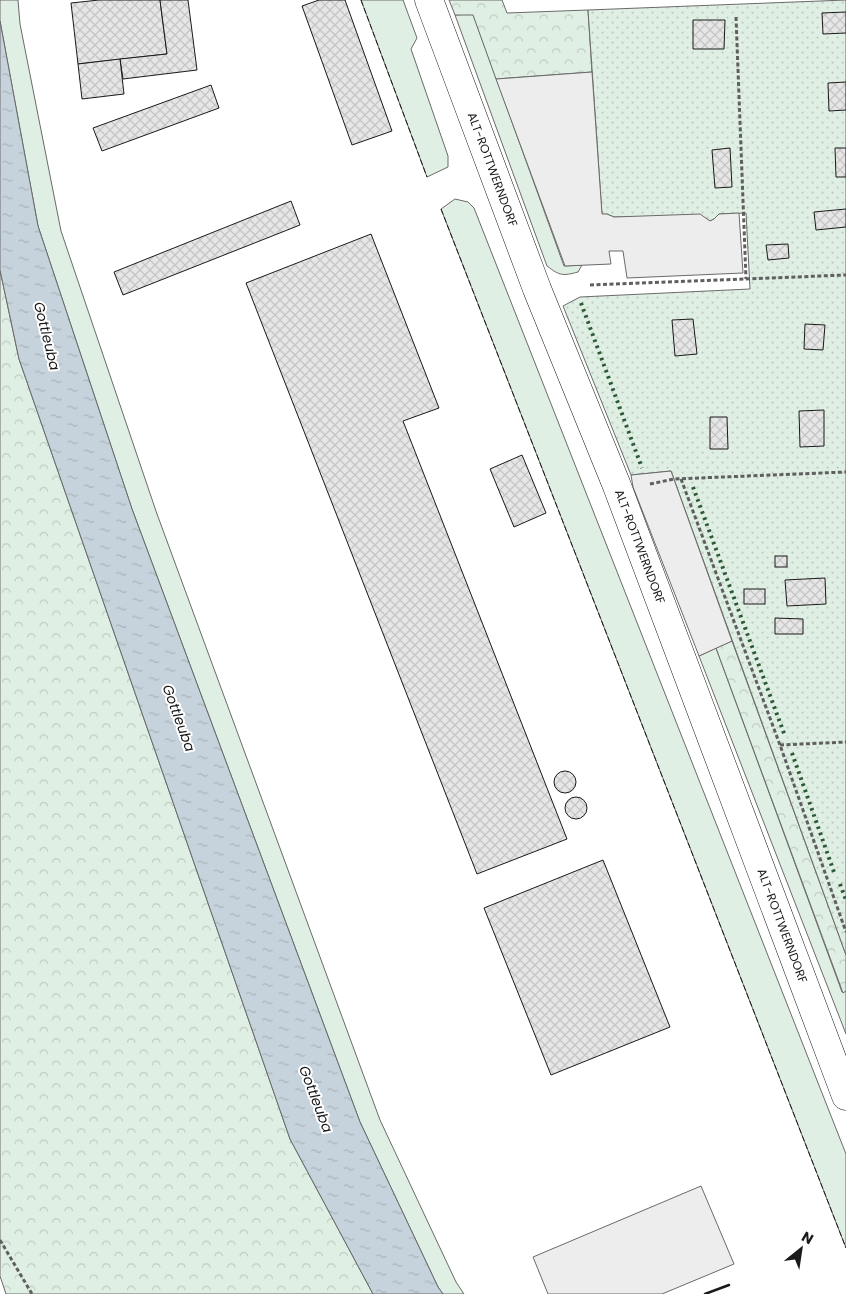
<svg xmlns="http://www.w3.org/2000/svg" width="846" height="1294" font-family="Poppins,sans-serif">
  <defs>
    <pattern id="forest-crowns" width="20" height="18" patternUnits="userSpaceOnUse" patternTransform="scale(1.25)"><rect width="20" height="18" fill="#e0efe3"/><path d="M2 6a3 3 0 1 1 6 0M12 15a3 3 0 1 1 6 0" fill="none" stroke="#c0ccc2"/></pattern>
    <pattern id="garden-dots" width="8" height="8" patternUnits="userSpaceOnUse" patternTransform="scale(1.25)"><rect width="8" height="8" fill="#e0efe3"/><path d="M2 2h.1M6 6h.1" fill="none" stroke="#c0ccc2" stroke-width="1.8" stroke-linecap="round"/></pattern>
    <pattern id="water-ripples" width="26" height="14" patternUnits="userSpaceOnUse" patternTransform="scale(1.25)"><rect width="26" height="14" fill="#c6d2dc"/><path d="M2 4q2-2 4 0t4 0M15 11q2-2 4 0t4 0" fill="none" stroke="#aab4bc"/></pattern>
    <pattern id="building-cross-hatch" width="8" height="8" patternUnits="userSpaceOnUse" patternTransform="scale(1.25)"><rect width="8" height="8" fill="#e6e6e6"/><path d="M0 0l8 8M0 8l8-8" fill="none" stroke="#c5c5c5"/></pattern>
  </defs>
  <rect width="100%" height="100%" fill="#fff"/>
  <g fill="#e0efe3" stroke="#6a6a6a">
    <path d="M0 0H18L20 24 61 231 157 514 380 1120 456 1282 464 1294H443L438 1287 360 1122 132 509 38 226 0 21Z"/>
    <path d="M361 0H403L417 38 411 49 448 156V167L427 177Z"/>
    <path d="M473 14 564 266 582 265 578 272C563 276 560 276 547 266L455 15Z"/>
    <path d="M455 199 468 202 474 208 846 1154V1248L441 209Z"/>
    <path d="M716 648 842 992 846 991V1034L699 656Z"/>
  </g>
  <g fill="url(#forest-crowns)" stroke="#6a6a6a">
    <path d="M449 0H502L507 13 588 10 592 72 496 79 473 15H455Z"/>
    <path d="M0 270 19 359 290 1139 373 1294H6L0 1276Z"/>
    <path d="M732 641 846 955V991L843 993 716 648Z"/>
  </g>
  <path fill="url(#garden-dots)" stroke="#6a6a6a" d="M846 0V955L671 471 631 475 563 306 580 297 750 289 746 213 719 214 714 219 710 221 703 217H614L607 214 602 215 588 10Z"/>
  <g fill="#ededed" stroke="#6a6a6a">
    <path d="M592 72 602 214H607L614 217 700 214 710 221 714 219 719 214 739 213 743 273 627 278 623 251H609L611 264 565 266 496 79Z"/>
    <path d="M671 471 732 641 699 656 633 487 631 475Z"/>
    <path d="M701 1186 734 1264 662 1294H548L533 1257Z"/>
  </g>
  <path fill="url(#water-ripples)" stroke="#6a6a6a" d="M0 21 38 226 132 509 360 1122 438 1287 443 1294H373L290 1139 19 359 0 270Z"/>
  <g fill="url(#building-cross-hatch)" stroke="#1a1a1a">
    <path d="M99 0H160L167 54 78 64 71 3Z"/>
    <path d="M160 0H188L197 70 123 79 120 59 167 54Z"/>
    <path d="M319 0H345L392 131 352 145 302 6Z"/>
    <path d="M846 12V33L823 34 822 13Z"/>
    <path d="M693 20H725L724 49H693Z"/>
    <path d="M120 59 124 94 82 99 78 64Z"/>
    <path d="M846 82V110L829 111 828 83Z"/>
    <path d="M211 85 219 108 102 151 93 128Z"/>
    <path d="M730 148 732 187 715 188 712 150Z"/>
    <path d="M835 148H846V177H836Z"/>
    <path d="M291 201 300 225 123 295 114 272Z"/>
    <path d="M846 209V227L816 230 814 212Z"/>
    <path d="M371 234 439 408 403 421 567 839 477 874 246 283Z"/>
    <path d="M788 244 789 258 768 260 766 245Z"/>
    <path d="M693 319 697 354 675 356 672 320Z"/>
    <path d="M805 324 825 325 823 350 804 349Z"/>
    <path d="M824 410V446L800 447 799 411Z"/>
    <path d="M710 417H727L728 449H710Z"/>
    <path d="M522 455 546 513 514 527 490 469Z"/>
    <rect x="775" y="556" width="12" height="11"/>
    <path d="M825 578 826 604 787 606 785 580Z"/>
    <rect x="744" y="589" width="21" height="15"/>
    <path d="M775 618 803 619V634H775Z"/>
    <circle cx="565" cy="782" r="11"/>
    <circle cx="576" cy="808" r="11"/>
    <path d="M603 860 670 1027 551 1075 484 908Z"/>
  </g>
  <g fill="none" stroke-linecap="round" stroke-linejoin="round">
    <defs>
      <g id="secondary">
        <path id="s1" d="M429 0 537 289 617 486 846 1096"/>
      </g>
    </defs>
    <use href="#secondary" stroke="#1a1a1a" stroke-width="29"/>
    <g stroke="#5f5f5f" stroke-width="3" stroke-dasharray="4 2.5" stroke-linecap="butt">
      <path d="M736 17 746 279"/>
      <path d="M590 285 846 275"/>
      <path d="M681 479 780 745 846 932"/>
      <path d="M650 484 674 479 846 472"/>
      <path d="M780 745 846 742"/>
      <path d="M0 1240 32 1294"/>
    </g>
    <use href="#secondary" stroke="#fff" stroke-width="28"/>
    <g stroke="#2b5a34" stroke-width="4" stroke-dasharray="2.5 4" stroke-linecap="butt">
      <path d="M581 303 642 468"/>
      <path d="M693 487 785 736"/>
      <path d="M792 753 835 875"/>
      <path d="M840 884 846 900"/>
    </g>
    <g stroke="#1a1a1a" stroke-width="1" stroke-dasharray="6 2.5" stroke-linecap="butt">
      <path d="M361 0 427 177"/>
      <path d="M441 209 846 1248"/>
    </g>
    <path stroke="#1a1a1a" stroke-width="2.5" d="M705 1294 729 1285"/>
  </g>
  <g text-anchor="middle" stroke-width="4" stroke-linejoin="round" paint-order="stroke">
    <g font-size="12" fill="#1a1a1a" stroke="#fff">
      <text dy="4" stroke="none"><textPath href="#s1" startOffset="181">ALT-ROTTWERNDORF</textPath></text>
      <text dy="4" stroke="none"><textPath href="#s1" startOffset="586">ALT-ROTTWERNDORF</textPath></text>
      <text dy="4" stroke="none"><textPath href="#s1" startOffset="991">ALT-ROTTWERNDORF</textPath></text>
    </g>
    <g font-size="14" font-style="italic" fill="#1a1a1a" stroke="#fff">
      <text transform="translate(47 336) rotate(76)" y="5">Gottleuba</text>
      <text transform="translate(179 718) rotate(70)" y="5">Gottleuba</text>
      <text transform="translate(316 1099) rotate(69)" y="5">Gottleuba</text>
    </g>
  </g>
  <g transform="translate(801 1249) rotate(30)" stroke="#ffffff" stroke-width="4" paint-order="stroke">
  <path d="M0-4L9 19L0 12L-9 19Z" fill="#1a1a1a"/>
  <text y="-8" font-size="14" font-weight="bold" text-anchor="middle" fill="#1a1a1a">N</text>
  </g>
</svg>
